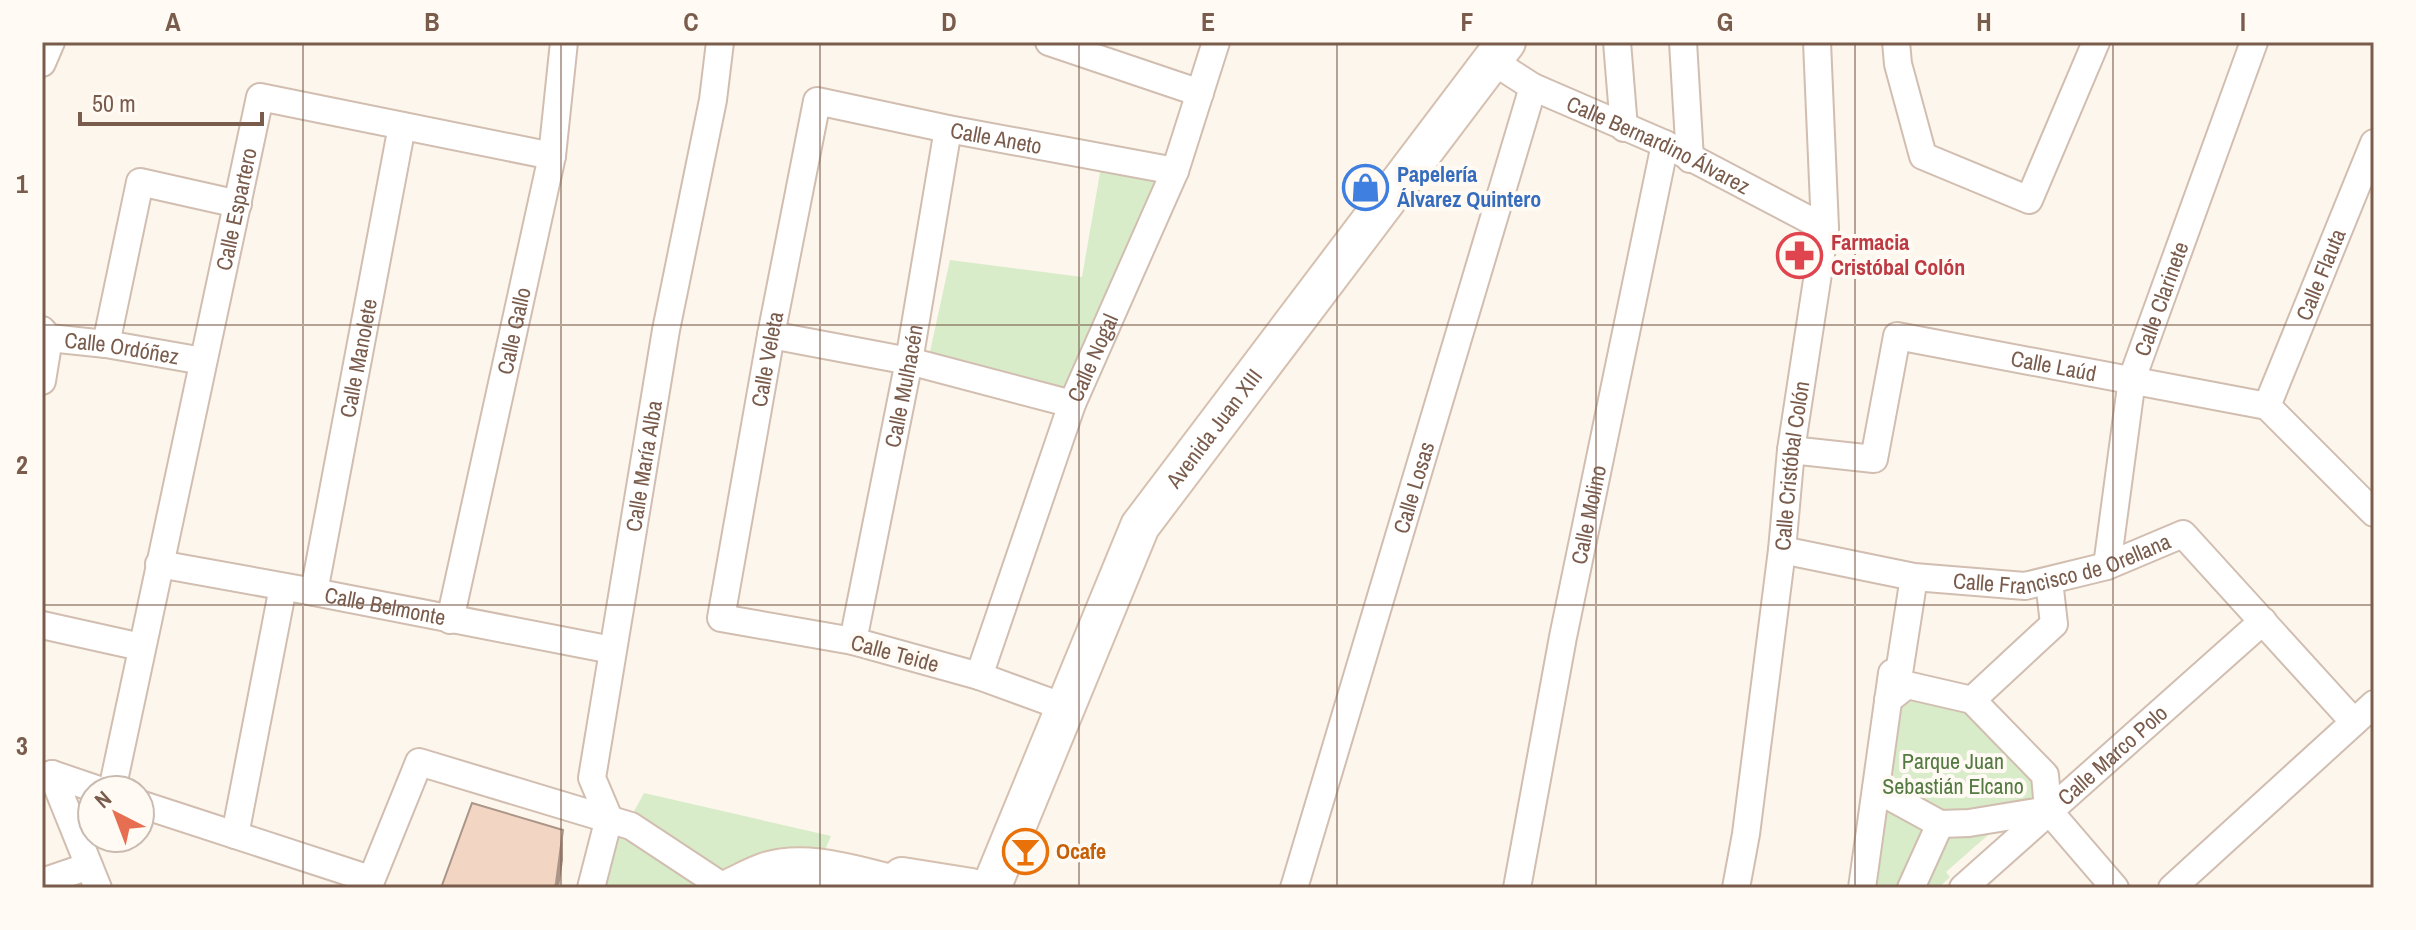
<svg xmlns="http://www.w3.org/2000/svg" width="2416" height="930" font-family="'Archivo Narrow',sans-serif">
  <rect width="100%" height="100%" fill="#fdf6ec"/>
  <g fill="#d8ecc9">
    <path d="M1101 167 1164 171 1066 400 926 370 950 260 1082 277Z"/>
    <path d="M1895 677 1970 691 2055 776 1946 872 1950 877 1938 888H1868Z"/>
    <path d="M644 793 831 836 823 855 739 873 696 864 628 822Z"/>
    <path d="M613 825 710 888H596Z"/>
  </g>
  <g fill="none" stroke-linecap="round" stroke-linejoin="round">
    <defs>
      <g id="street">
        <path d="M1049 42 1200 93"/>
        <path d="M1617 42 1624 128"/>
        <path d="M1683 42 1690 159"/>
        <path d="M1896 42 1898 64 1923 156 2029 200 2096 42"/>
        <path id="s1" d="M1491 60 1533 87 1665 144 1825 228"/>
        <path d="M42 63 51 42"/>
        <path id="s2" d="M42 330 49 338 106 344 203 361"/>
        <path d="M771 335 909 361 1072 404"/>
        <path d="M106 344 140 182 238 204"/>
        <path d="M42 381 49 338"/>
        <path id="s3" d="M2267 406 2374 143"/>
        <path id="s4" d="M1791 450 1874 459 1897 336 2267 406 2374 513"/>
        <path id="s5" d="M1782 550 1914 577 2025 586 2107 566 2183 534 2354 722"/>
        <path id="s6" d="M159 564 314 592 612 650"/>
        <path id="s7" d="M2107 566 2132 379 2254 42"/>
        <path id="s8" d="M314 592 402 126"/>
        <path id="s9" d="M450 620 552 156 564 42"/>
        <path d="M42 625 141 647"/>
        <path id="s10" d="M853 641 909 361 948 129"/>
        <path id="s11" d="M979 676 1072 404 1175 171 1216 42"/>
        <path d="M1888 700 1907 685 1972 700 2045 775 2048 810 2115 888"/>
        <path d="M1972 700 2054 624 2049 581"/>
        <path id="s12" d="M1064 707 979 676 853 641 721 618 771 335 817 101 948 129 1175 171"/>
        <path d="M52 774 98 888"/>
        <path d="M52 774 99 790"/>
        <path d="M1876 789 1940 824 1911 888"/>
        <path id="s13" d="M112 790 260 97 552 156"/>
        <path d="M140 804 370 879"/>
        <path d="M1940 824 1969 823 2048 810"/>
        <path d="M235 835 283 587"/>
        <path d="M42 882 89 866"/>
        <path d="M368 888 419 762 631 826 725 888"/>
        <path id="s14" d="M591 888 609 818 592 778 666 330 713 100 720 42"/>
        <path id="s15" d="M1294 888 1533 87"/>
        <path id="s16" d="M1517 888 1563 637 1665 144"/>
        <path id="s17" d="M1736 888 1746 834 1782 550 1791 450 1825 228 1817 42"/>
        <path d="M1862 888 1892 673H1899L1914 577"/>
        <path id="s18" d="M1963 888 2263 621"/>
        <path d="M2172 888 2374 704"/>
      </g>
      <g id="secondary">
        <path d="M731 888C742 883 754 876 766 872 805 859 852 875 891 884"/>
        <path d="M889 888 902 877 971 888"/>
        <path id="s19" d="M991 888 1140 526 1506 42"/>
      </g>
    </defs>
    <use href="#street" stroke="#d1beb0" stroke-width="30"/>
    <use href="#secondary" stroke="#d6c0b0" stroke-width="42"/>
    <use href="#street" stroke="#fff" stroke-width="26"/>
    <use href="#secondary" stroke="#fff" stroke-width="38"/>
  </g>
  <path fill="#aa9588" d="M563 830V860L559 888H554Z"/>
  <path fill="#f3d5c3" stroke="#aa9588" stroke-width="2" d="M472 803 563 830 556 883 554 888H441Z"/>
  <path fill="none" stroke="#7a5c4d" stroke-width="2" stroke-opacity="0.55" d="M303 42V888M561 42V888M820 42V888M1079 42V888M1337 42V888M1596 42V888M1855 42V888M2113 42V888M42 325H2374M42 605H2374"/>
  <defs>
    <symbol id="shop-ring" viewBox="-11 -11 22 22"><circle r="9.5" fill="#fffaf3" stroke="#3f7fe0" stroke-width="1.5"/><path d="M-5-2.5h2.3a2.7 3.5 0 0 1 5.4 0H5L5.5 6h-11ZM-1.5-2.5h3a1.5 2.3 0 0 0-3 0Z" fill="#3f7fe0"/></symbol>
    <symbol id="pharmacy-ring" viewBox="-11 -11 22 22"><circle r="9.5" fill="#fffaf3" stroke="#e0444e" stroke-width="1.5"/><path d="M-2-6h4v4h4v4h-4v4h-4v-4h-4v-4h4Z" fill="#e0444e"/></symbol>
    <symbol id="bar-ring" viewBox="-11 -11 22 22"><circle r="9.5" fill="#fffaf3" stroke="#e8710a" stroke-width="1.5"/><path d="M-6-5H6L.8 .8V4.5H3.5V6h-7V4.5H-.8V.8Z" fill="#e8710a"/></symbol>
  </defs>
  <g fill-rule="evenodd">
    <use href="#shop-ring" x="1340" y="162" width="51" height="51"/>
    <use href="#pharmacy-ring" x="1774" y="230" width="51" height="51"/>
    <use href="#bar-ring" x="1000" y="826" width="51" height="51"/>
  </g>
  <g text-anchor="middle" stroke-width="8" stroke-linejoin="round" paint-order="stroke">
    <g font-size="22" fill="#7a5c4d" stroke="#fffaf3">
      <text dy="8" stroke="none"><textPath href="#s12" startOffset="1064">Calle Aneto</textPath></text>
      <text dy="8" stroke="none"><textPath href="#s1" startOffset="188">Calle Bernardino Álvarez</textPath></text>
      <text dy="8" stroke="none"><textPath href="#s13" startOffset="594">Calle Espartero</textPath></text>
      <text dy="8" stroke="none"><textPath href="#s3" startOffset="142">Calle Flauta</textPath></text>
      <text dy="8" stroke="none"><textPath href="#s7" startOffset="274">Calle Clarinete</textPath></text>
      <text dy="8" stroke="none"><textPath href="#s9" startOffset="296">Calle Gallo</textPath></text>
      <text dy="8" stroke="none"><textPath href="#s2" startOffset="84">Calle Ordóñez</textPath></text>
      <text dy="8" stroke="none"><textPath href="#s11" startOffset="338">Calle Nogal</textPath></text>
      <text dy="8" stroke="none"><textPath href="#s8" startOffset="238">Calle Manolete</textPath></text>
      <text dy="8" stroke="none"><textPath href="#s12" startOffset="618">Calle Veleta</textPath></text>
      <text dy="8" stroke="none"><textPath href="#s4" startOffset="368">Calle Laúd</textPath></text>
      <text dy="8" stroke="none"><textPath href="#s10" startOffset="260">Calle Mulhacén</textPath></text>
      <text dy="8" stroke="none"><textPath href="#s19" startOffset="514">Avenida Juan XIII</textPath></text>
      <text dy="8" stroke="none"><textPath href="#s14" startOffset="432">Calle María Alba</textPath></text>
      <text dy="8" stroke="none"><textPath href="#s17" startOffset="426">Calle Cristóbal Colón</textPath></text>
      <text dy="8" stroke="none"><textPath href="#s15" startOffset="418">Calle Losas</textPath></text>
      <text dy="8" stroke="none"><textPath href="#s16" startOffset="380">Calle Molino</textPath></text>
      <text dy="8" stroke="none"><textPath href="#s5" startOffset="286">Calle Francisco de Orellana</textPath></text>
      <text dy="8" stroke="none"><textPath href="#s6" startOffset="230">Calle Belmonte</textPath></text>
      <text transform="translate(895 653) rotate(15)" y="8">Calle Teide</text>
      <text dy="8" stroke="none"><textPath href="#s18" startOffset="200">Calle Marco Polo</textPath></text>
    </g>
    <g font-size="22" font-weight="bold" fill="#366cbe" stroke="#fffaf3" text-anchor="start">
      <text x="1397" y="182">Papelería<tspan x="1397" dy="25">Álvarez Quintero</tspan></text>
    </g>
    <g font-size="22" font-weight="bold" fill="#be3a42" stroke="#fffaf3" text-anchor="start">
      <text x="1831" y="250">Farmacia<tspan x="1831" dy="25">Cristóbal Colón</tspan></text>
    </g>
    <g font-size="22" fill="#537a41" stroke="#fffaf3">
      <text x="1953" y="769">Parque Juan<tspan x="1953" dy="25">Sebastián Elcano</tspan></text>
    </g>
    <g font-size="22" font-weight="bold" fill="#c56008" stroke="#fffaf3" text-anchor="start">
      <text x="1056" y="859">Ocafe</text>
    </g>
  </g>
  <rect width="2416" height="930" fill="none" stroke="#fffaf3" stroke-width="88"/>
  <g transform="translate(116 814) rotate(318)"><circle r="38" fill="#fffaf3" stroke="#cabbb1" stroke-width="2"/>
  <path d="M0-6L14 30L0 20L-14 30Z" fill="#e76f51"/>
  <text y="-12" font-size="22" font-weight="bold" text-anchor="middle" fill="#7a5c4d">N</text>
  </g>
  <path d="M80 112v12h182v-12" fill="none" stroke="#7a5c4d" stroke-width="4"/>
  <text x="92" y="112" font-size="24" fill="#7a5c4d" stroke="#fffaf3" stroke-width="6" paint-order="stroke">50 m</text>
  <rect x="44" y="44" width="2328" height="842" fill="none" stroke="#7a5c4d" stroke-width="3"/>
  <g font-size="26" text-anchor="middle" font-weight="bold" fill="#7a5c4d">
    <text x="173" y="31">A</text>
    <text x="432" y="31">B</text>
    <text x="691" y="31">C</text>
    <text x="949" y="31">D</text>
    <text x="1208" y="31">E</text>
    <text x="1467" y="31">F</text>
    <text x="1725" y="31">G</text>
    <text x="1984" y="31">H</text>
    <text x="2243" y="31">I</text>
    <text x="22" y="193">1</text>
    <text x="22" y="474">2</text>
    <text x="22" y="755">3</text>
  </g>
</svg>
